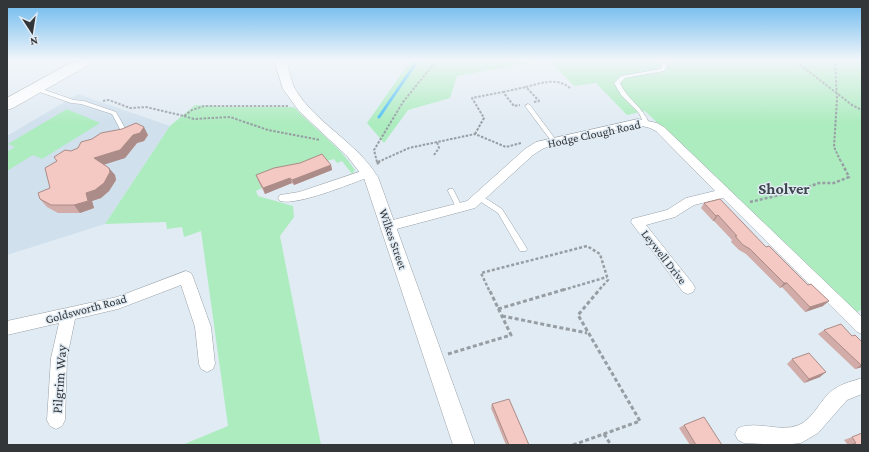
<svg xmlns="http://www.w3.org/2000/svg" width="869" height="452" font-family="'Crimson Pro',serif">
  <rect width="100%" height="100%" fill="#e1ebf3"/>
  <path fill="#d0e0ed" d="M78 94 170 126 105 224 7 255V136Z"/>
  <g fill="#adecbf">
    <path d="M411 60H547L457 76 450 98 408 110 384 143 367 123Z"/>
    <path d="M549 60H862V309L856 313 645 111 627 115 596 83 574 86Z"/>
    <path d="M195 105 225 107H294C314 129 339 145 355 170L352 174 342 161 337 163 334 159 258 181 262 188 256 191 258 196 293 206 294 217 280 236 321 445H182L228 426 201 231 184 237 182 227 167 229 166 222 105 224 170 126Z"/>
    <path d="M67 109 100 123 42 159 33 155 7 171V152L15 147 8 144Z"/>
  </g>
  <g fill="none" stroke-linecap="round" stroke-linejoin="round">
    <path stroke="#4ebff4" stroke-width="3" d="M379 117 418 60"/>
    <defs>
      <g id="service">
        <path d="M662 60H666L667 67 664 71 625 78 620 83C627 99 643 107 649 123L648 124H644L639 113 621 95 614 83 621 76 660 69 662 67Z"/>
        <path d="M36 87 74 100 84 101 116 112 125 128 124 129H120L112 114 81 104 71 103 34 90 33 89Z"/>
        <path d="M528 104 530 105 556 140V142H552L525 106Z"/>
        <path d="M449 189H453L463 209 462 211H458L448 191Z"/>
        <path d="M478 196H482L502 209 526 247 527 249 526 251H520L498 213 478 200 477 198Z"/>
      </g>
      <g id="minor">
        <path d="M638 119 657 123 664 127 862 317V334L857 332 723 198 694 205 675 217 646 225 693 284 695 288 693 292 688 294 683 292 631 222 632 219 667 210 686 198 715 191 656 131 650 128 638 125 544 148 533 155 475 208 389 231 384 229 382 226 384 223 389 221 467 201 525 149 536 142Z"/>
        <path d="M368 169 372 170 374 173 372 176C352 183 298 206 280 201L278 198 280 195 299 192Z"/>
        <path d="M186 271 191 273 193 277 211 327 215 364 213 369 207 372 201 369 199 364 195 327 181 285 118 309 75 319 67 358 65 420 62 426 56 429 50 426 47 420 51 358 59 323 7 335V321L117 297Z"/>
        <path d="M862 378V394L847 400 818 433 801 443 783 445 744 443 738 440 735 434 738 428C757 420 780 433 799 425 815 418 821 396 836 388 843 383 854 381 862 378Z"/>
      </g>
      <path id="tertiary" d="M274 60H286C289 69 291 81 295 89 316 124 357 142 378 177L475 445H453L364 178 348 157 299 111 283 89Z"/>
      <path id="primary" d="M76 60H94L92 63 13 108 7 110V98Z"/>
    </defs>
    <use href="#service" stroke="#98a1a9" stroke-width="1"/>
    <use href="#minor" stroke="#98a1a9" stroke-width="1"/>
    <use href="#tertiary" stroke="#98a1a9" stroke-width="1"/>
    <use href="#primary" stroke="#98a1a9" stroke-width="1"/>
    <g stroke="#969ea4" stroke-width="2" stroke-dasharray="2.5 1.5" stroke-linecap="butt">
      <path d="M794 60 852 105 862 110"/>
      <path d="M835 60 837 99 834 147 841 162"/>
      <path d="M859 60 862 63"/>
      <path d="M503 92 526 87"/>
      <path d="M103 101 109 100 130 108 146 107 184 116 192 110 204 106H288"/>
      <path d="M534 102 539 101 526 87C541 83 557 77 570 88"/>
      <path d="M184 116 194 119 230 117 268 130 320 140"/>
      <path d="M475 134 484 118 472 98 503 92 514 106 520 105"/>
      <path d="M434 155 439 148 437 142"/>
      <path d="M377 162 374 150 403 102 437 60"/>
      <path d="M378 162 409 148 475 134 506 147 521 143"/>
    </g>
    <g stroke="#969ea4" stroke-width="2.5" stroke-dasharray="3 2" stroke-linecap="butt">
      <path d="M377 164 380 161"/>
      <path d="M750 202 797 191 819 183H834L849 177 841 161"/>
      <path d="M489 290 481 273 587 246 600 254 608 280 599 290"/>
      <path d="M563 290 607 277"/>
    </g>
    <g stroke="#969ea4" stroke-width="3" stroke-dasharray="4 2.5" stroke-linecap="butt">
      <path d="M498 309 566 289"/>
      <path d="M502 316 587 333"/>
      <path d="M448 354 511 335 489 289"/>
      <path d="M604 434 611 445"/>
      <path d="M573 445 640 421 578 315 600 289"/>
    </g>
    <use href="#service" fill="#fff" fill-rule="evenodd"/>
    <use href="#minor" fill="#fff" fill-rule="evenodd"/>
    <use href="#tertiary" fill="#fff" fill-rule="evenodd"/>
    <use href="#primary" fill="#fff" fill-rule="evenodd"/>
  </g>
  <g fill="#d2aca8">
    <path d="M148 135 144 141 137 143 125 158 104 164 115 175 116 180 109 191 101 198 92 201 94 208 80 213H58L47 207 40 199 50 188 71 151Z"/>
    <path d="M331 165 332 170 294 185 292 183 265 194 258 181 256 175Z"/>
    <path d="M704 203 766 247 823 306 805 312 782 287 780 288 746 254 739 250 731 242 732 240 714 221H713L701 208Z"/>
    <path d="M824 330 852 336 862 367 855 369 818 334Z"/>
    <path d="M792 359 820 377 804 383 787 364Z"/>
    <path d="M492 404 529 445H506L491 408Z"/>
    <path d="M684 425 722 445H690L679 428Z"/>
    <path d="M852 437 862 445H848L844 440Z"/>
  </g>
  <g fill="#ab8c88">
    <path d="M144 127 148 135 144 141 137 143 125 158 100 166 94 158 133 135Z"/>
    <path d="M331 165 332 170 294 185 292 180Z"/>
    <path d="M109 168 115 175 116 180 109 191 101 198 92 201 94 208 80 213 74 205Z"/>
    <path d="M290 178 292 183 265 194 263 188Z"/>
    <path d="M718 215 714 221H713L716 216Z"/>
    <path d="M784 283H787L782 287 780 288Z"/>
    <path d="M829 301 823 306 805 312 810 307Z"/>
    <path d="M861 365H862V367L855 369Z"/>
    <path d="M826 372 820 377 804 383 809 379Z"/>
  </g>
  <g fill="#f4c8c3" stroke="#ab8c88">
    <path d="M136 123 144 127 140 133 133 135 120 150 94 158 109 168 110 172 104 183 95 190 86 193 88 201 74 205H51L40 199 38 193 50 188 45 168 57 161 54 157 65 150 71 151 78 148 81 142 92 139 101 133 122 129Z"/>
    <path d="M322 154 331 165 292 180 290 178 263 188 256 175 274 168 300 163Z"/>
    <path d="M720 199 766 247 769 246 808 285 811 284 829 301 810 307 787 283H784L750 249 743 245 735 236H737L718 215 716 216 704 203Z"/>
    <path d="M841 324 852 336 855 335 862 342V365H861L824 330Z"/>
    <path d="M809 353 826 372 809 379 792 359Z"/>
    <path d="M509 399 529 445H509L492 404Z"/>
    <path d="M704 417 722 445H696L684 425Z"/>
    <path d="M862 433V445H850L856 443 852 437Z"/>
  </g>
  <linearGradient id="sky" x2="0" y2="1"><stop stop-color="#6ab8ed"/><stop offset="0.49" stop-color="#f2f6fa"/><stop offset="1" stop-color="#f2f6fa" stop-opacity="0"/></linearGradient>
  <rect width="869" height="123" fill="url(#sky)"/>
  <g text-anchor="middle" stroke-width="3" stroke-linejoin="round" paint-order="stroke">
    <g font-size="12" fill="#323639" stroke="#e1ebf3">
      <text transform="translate(594 134) rotate(-12)" y="4">Hodge Clough Road</text>
      <text transform="translate(393 239) rotate(71)" y="4">Wilkes Street</text>
      <text transform="translate(664 257) rotate(52)" y="4">Leywell Drive</text>
      <text transform="translate(86 309) rotate(-15)" y="4">Goldsworth Road</text>
    </g>
    <g font-size="14" fill="#323639" stroke="#e1ebf3">
      <text transform="translate(59 379) rotate(-86)" y="5">Pilgrim Way</text>
    </g>
    <g font-size="16" font-weight="bold" fill="#3f474e" stroke="#e1ebf3">
      <text x="784" y="194">Sholver</text>
    </g>
  </g>
  <rect width="869" height="452" fill="none" stroke="#323639" stroke-width="16"/>
  <g transform="translate(32 32) rotate(168)" stroke="#e1ebf3" stroke-width="3" paint-order="stroke">
  <path d="M0-3L7 15L0 10L-7 15Z" fill="#323639"/>
  <text y="-6" font-size="11" font-weight="bold" text-anchor="middle" fill="#323639">N</text>
  </g>
</svg>
